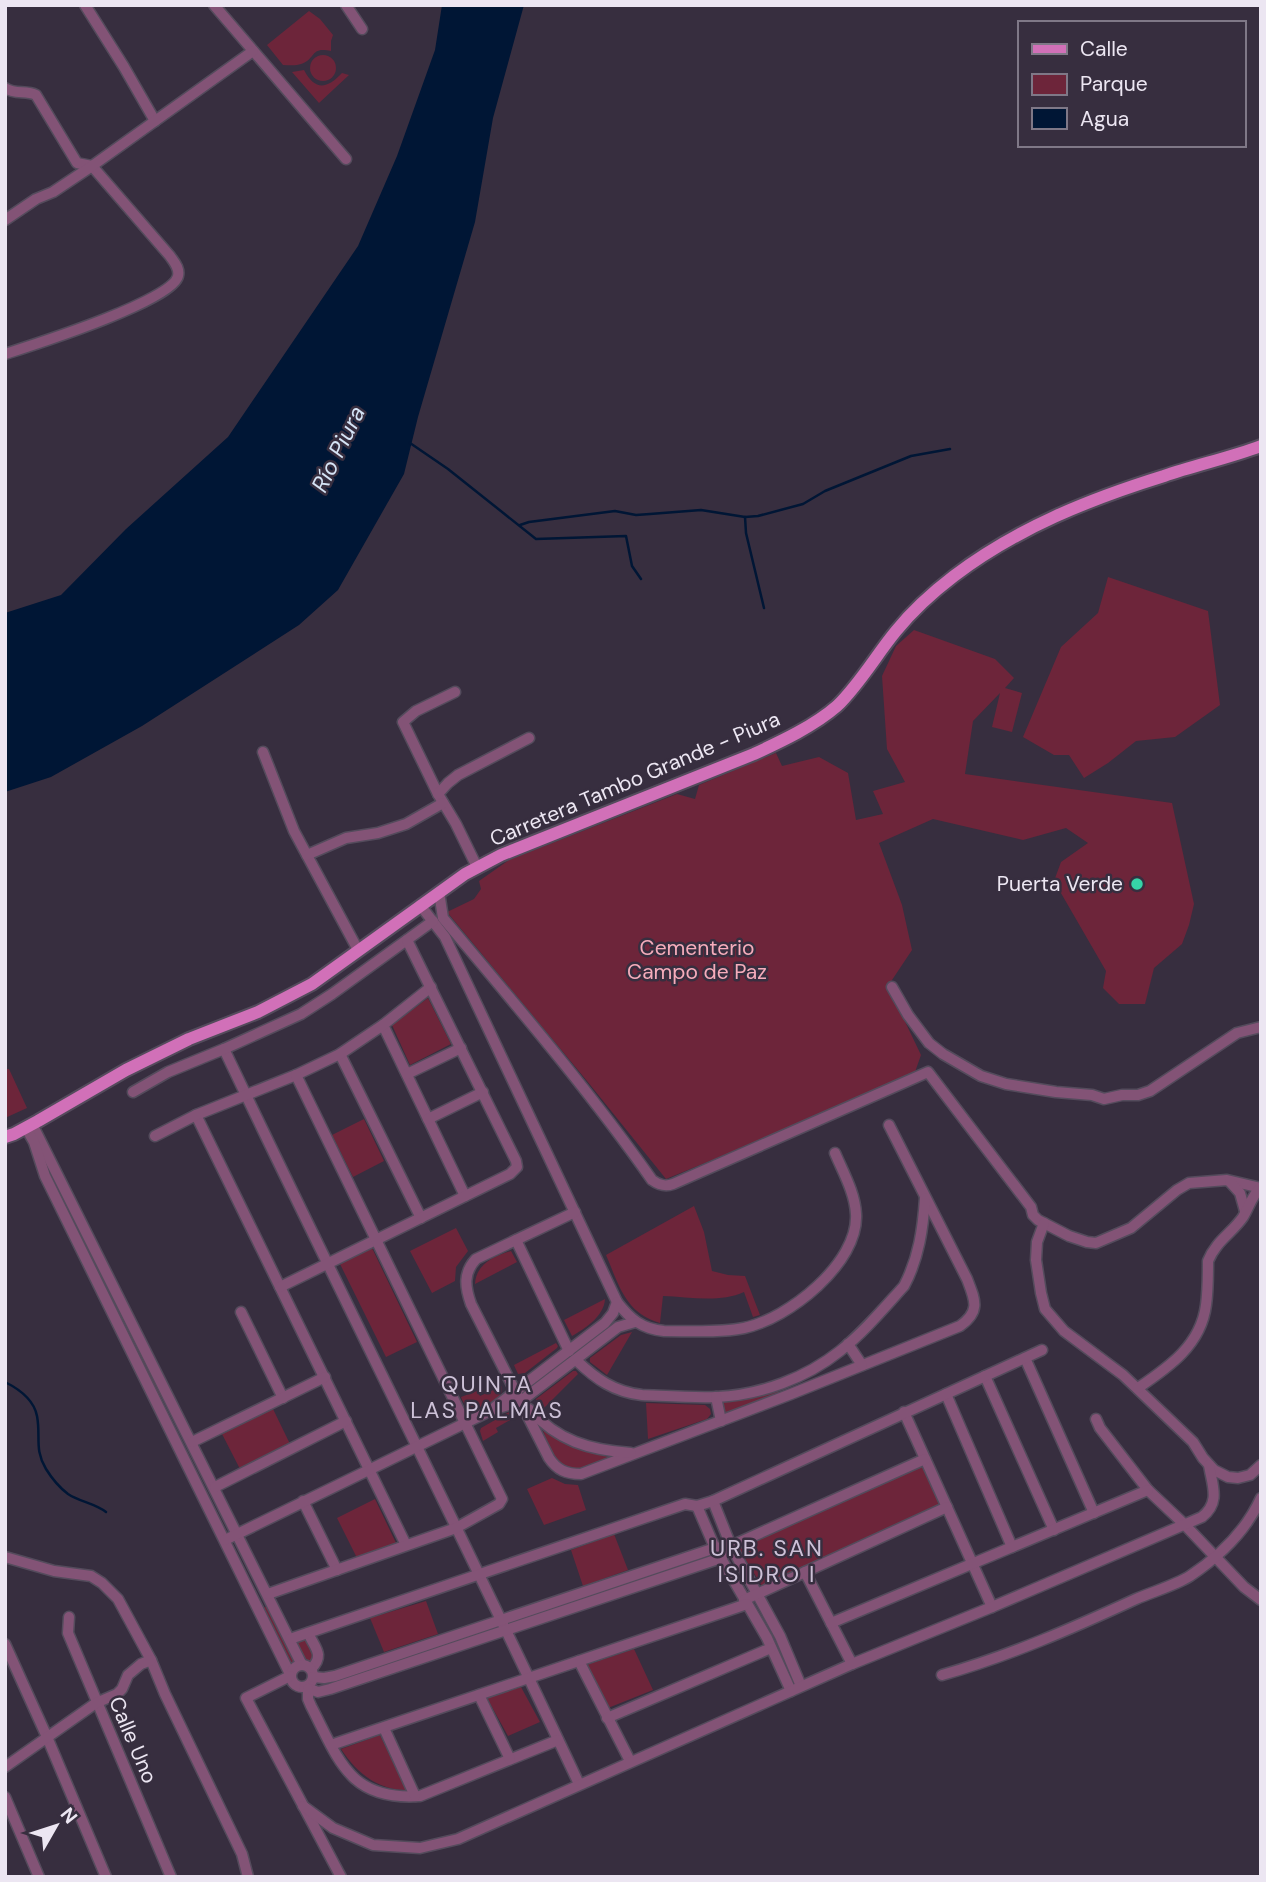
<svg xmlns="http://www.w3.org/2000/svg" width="1266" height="1882" font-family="'DM Sans',sans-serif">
  <rect width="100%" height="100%" fill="#372e3f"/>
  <g fill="#6d253a">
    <path d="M309 11 320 19 333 35 331 41V51C310 46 316 59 301 64 296 66 289 65 283 65L267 45Z"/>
    <circle cx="323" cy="68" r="13"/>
    <path d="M304 70C315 91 327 89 342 73L349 75 319 103 292 72Z"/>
    <path d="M1108 577 1208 611 1220 705 1175 737 1136 741 1108 763 1084 778 1069 755H1054L1023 737 1061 647 1098 613Z"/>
    <path d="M914 630 995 659 1014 678 1005 688 1022 693 1012 732 992 727 1000 693 973 721 965 774 1172 803 1194 904 1189 925 1182 944 1154 968 1145 1004H1119L1103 988 1106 971 1054 881 1061 862 1088 843 1066 828 1023 840 933 819 879 843 902 905 912 950 888 986 921 1055 915 1072 771 1136 666 1179 587 1081 447 912 474 899 481 889 479 881 509 860 677 794 695 799 699 785 776 753 782 766 819 757 848 773 856 820 883 814 873 791 905 782 887 749 882 676 896 646Z"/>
    <path d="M428 998 451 1044 410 1065 392 1025Z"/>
    <path d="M5 1069H9L27 1108 5 1118Z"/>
    <path d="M364 1119 384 1161 353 1177 332 1135Z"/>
    <path d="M40 1141 165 1397 162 1398 152 1385 48 1176Z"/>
    <path d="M694 1206 704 1232 712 1271 728 1275 745 1276 760 1315 753 1317 744 1292C720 1303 689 1297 663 1296L660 1323C625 1313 619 1285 606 1255Z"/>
    <path d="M456 1228 468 1251 456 1267 455 1281 432 1293 410 1251Z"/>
    <path d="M372 1248 417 1342 386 1357 340 1264Z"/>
    <path d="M511 1251 517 1262 475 1284C476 1264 494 1256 511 1251Z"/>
    <path d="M605 1299C604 1316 586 1328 572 1336L564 1320Z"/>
    <path d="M632 1332 607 1375 590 1362V1358L621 1335Z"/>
    <path d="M556 1343 558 1346 557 1348 525 1373 518 1374 514 1365Z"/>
    <path d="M573 1371H576L578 1374 542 1410 536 1403V1399Z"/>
    <path d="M502 1386C502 1391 503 1393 498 1397 492 1402 475 1412 467 1407 464 1404 462 1400 461 1397L477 1391 480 1396Z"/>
    <path d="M778 1390 780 1396 728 1414 724 1410V1403L728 1400Z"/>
    <path d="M646 1403 705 1405 710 1409 711 1414 707 1419 648 1439Z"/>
    <path d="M273 1409 290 1444 240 1469 222 1434Z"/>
    <path d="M511 1411H514L517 1416 496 1428 498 1432 483 1441 480 1431 481 1428Z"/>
    <path d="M543 1430 576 1448 608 1457V1459C587 1468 564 1478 551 1451 548 1444 545 1437 543 1430Z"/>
    <path d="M921 1465 941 1507 764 1589 737 1546Z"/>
    <path d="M552 1478 565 1484 578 1485 586 1510 544 1525 527 1489Z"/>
    <path d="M375 1499 396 1543 357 1558 337 1518Z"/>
    <path d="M614 1534 628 1570 583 1586 571 1550Z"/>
    <path d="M426 1601 438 1634 384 1652 370 1618Z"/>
    <path d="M269 1606 296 1664 290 1666 262 1608Z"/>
    <path d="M303 1639 306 1640 314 1657 311 1663 304 1659 297 1645 299 1640Z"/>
    <path d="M634 1649 653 1690 608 1708 586 1665Z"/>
    <path d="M521 1687 540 1722 508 1736 487 1698Z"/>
    <path d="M380 1735 406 1790C377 1790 356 1772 341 1749Z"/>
  </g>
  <path fill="#001635" d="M442 5H524L493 118 475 222 418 417 404 474 338 590 299 625 142 726 51 777 5 792V613L61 595 126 529 228 437 358 246 397 156 435 50Z"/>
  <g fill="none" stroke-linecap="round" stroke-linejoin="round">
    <g stroke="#001635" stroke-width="2.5">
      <path d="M410 443 448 469 536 539 626 536 632 566 641 579"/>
      <path d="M745 517 746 533 764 608"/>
      <path d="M520 525 529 522 615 511 636 515 650 514 701 510 745 517 758 516 803 504 825 491 911 456 950 449"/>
      <path d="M5 1382C19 1389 34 1400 37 1416 41 1437 34 1449 46 1469 51 1477 60 1488 68 1494 80 1502 94 1503 106 1512"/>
    </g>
    <defs>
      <g id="minor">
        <path d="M85 5 124 67 155 121"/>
        <path d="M214 5 346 159"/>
        <path d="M346 5 362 29"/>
        <path d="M5 88C15 95 26 90 36 95L77 163 92 166 170 256C174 262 180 268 178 276 173 301 33 345 5 354"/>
        <path d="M5 220 36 199 53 192 92 166 253 51"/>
        <path d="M455 692 416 711 403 722 438 794 456 824 477 867"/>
        <path d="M263 752 294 831 358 950"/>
        <path d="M438 794 448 783 458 775 529 738"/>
        <path d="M307 855 346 838 378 833 406 824 443 803"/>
        <path d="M439 892 443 918C515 1004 588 1089 652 1180 659 1185 665 1187 673 1184L928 1072 1031 1207 1033 1215 1038 1220 1069 1236 1087 1242 1096 1243 1131 1228 1177 1190 1189 1183 1227 1180 1261 1188"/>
        <path d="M420 905 445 937 617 1302C630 1319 642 1329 664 1331 690 1331 718 1333 744 1328 788 1319 859 1263 856 1214 855 1193 843 1172 835 1153"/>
        <path d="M892 987 908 1015 929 1043 943 1054 981 1076 1006 1084 1056 1092 1092 1095 1104 1099 1122 1095H1138L1150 1091 1237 1033 1261 1027"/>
        <path d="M383 1025 465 1196"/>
        <path d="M224 1049C341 1295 464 1538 579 1784"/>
        <path d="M340 1054 421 1218"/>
        <path d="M407 1074 461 1048"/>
        <path d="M133 1092 168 1072 224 1049 301 1014 332 994 433 921"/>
        <path d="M196 1115 406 1545"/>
        <path d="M428 1119 483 1092"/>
        <path d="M32 1124 302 1665"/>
        <path d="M26 1128 34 1142 45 1176 290 1674"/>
        <path d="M155 1136 196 1115 296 1075 340 1054 383 1025 431 987"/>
        <path d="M1230 1182 1240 1193 1245 1211"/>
        <path d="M575 1212 476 1259C463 1273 465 1287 471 1304L549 1458C557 1470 566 1474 581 1474L791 1394 960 1326C981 1311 975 1300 967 1279L889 1125"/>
        <path d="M1044 1223 1037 1242 1036 1260 1041 1293 1045 1309 1064 1331 1123 1375 1193 1442 1203 1458 1214 1470 1228 1477 1238 1478 1250 1475 1261 1465"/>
        <path d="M516 1240 569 1351"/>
        <path d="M280 1287 510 1174 517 1167 516 1161 407 940"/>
        <path d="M241 1312 283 1398"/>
        <path d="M848 1344 862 1365"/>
        <path d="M1025 1358 1094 1513"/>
        <path d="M576 1360C596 1379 614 1392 642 1395 666 1396 692 1398 717 1397 761 1395 806 1378 840 1351 864 1332 884 1308 904 1286 919 1258 923 1228 925 1198"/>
        <path d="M985 1376 1054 1530"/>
        <path d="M1138 1388C1169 1367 1201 1345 1206 1305 1208 1291 1208 1275 1208 1261 1216 1241 1232 1233 1243 1217 1249 1207 1252 1196 1260 1188"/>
        <path d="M946 1394 1012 1547"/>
        <path d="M716 1397 721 1421"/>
        <path d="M495 1407 605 1323 613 1313 617 1302"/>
        <path d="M529 1409C558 1441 589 1450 631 1453"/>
        <path d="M904 1412 992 1607"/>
        <path d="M1096 1419 1100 1428 1148 1490 1185 1525 1244 1587 1261 1600"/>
        <path d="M192 1442 325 1377"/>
        <path d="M215 1487 346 1421"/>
        <path d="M303 1501 337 1570"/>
        <path d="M713 1501 731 1546 780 1636 801 1686"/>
        <path d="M697 1506 715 1548 767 1638 791 1691"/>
        <path d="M225 1540 492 1410 521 1401 618 1327 635 1322"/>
        <path d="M731 1546 925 1459"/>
        <path d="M5 1557 54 1571 91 1576 102 1583 118 1599 151 1660 165 1694 242 1854 248 1877"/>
        <path d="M805 1572 852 1664"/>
        <path d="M268 1594 456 1528 499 1504 502 1499 296 1075"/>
        <path d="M744 1600 947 1507"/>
        <path d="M69 1617 68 1633 171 1877"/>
        <path d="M831 1623 1148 1490"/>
        <path d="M308 1633C315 1648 325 1655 311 1669"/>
        <path d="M290 1639 685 1504 697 1506 713 1501 1042 1350"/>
        <path d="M5 1644 47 1737 106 1877"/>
        <path d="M579 1661 630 1761"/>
        <circle cx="302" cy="1676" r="11"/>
        <path d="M942 1675C1009 1656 1073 1628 1136 1599 1152 1592 1176 1585 1190 1576 1220 1556 1246 1531 1261 1498"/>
        <path d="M290 1676 246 1698 341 1877"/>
        <path d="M304 1687 318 1692 330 1689 721 1558 731 1546 715 1548 335 1676 324 1678 313 1677"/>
        <path d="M308 1689V1699L311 1706C339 1760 349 1801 420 1796L558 1740"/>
        <path d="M479 1695 510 1759"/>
        <path d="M607 1718 771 1648"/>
        <path d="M384 1728 415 1796"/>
        <path d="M331 1745 747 1604"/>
        <path d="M5 1767 96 1703 117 1694 122 1689 128 1675 141 1664 151 1660"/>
        <path d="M5 1797 39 1877"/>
        <path d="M303 1806 333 1828 373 1845 420 1848 458 1839 852 1664 992 1607 1202 1517C1221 1502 1212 1485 1209 1465"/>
      </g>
      <path id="major" d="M5 1137 14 1134 38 1121 126 1070 189 1039 258 1012 312 984 465 874 501 855 754 754C782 741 814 726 837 706 859 685 877 654 896 631 913 610 933 592 954 576 1017 528 1090 499 1164 476 1196 465 1229 458 1261 446"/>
    </defs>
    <use href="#minor" stroke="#544b5c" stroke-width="13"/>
    <use href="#major" stroke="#544b5c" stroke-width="16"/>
    <use href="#minor" stroke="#835376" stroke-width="10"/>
    <use href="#major" stroke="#d170b8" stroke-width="12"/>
  </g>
  <circle fill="#36d4a7" stroke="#372e3f" stroke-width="2.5" cx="1137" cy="884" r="7"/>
  <g text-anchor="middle" stroke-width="5" stroke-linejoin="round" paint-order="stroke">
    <g font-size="21" fill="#ece6f2" stroke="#372e3f">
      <text transform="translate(635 779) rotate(-23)" y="7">Carretera Tambo Grande - Piura</text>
      <text transform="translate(133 1740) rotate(67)" y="7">Calle Uno</text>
    </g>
    <g font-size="21" fill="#ece6f2" stroke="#372e3f" text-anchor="end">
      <text x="1123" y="891">Puerta Verde</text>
    </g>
    <g font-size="21" fill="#f6acbb" stroke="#372e3f">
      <text x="697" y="955">Cementerio<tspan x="697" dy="24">Campo de Paz</tspan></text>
    </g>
    <g font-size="23" font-style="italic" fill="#d5e4f6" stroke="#372e3f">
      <text transform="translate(338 449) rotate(-64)" y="8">Río Piura</text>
    </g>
    <g font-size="23" letter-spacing="2" fill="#cdc1d7" stroke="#372e3f">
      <text x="487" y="1392">QUINTA<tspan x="487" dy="26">LAS PALMAS</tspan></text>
      <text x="767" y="1556">URB. SAN<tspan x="767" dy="26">ISIDRO I</tspan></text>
    </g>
  </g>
  <rect width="1266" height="1882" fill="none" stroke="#ece6f2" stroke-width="14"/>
  <rect x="1018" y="21" width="228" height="126" fill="#372e3f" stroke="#7f7887" stroke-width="2"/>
  <rect x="1032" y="44" width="35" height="10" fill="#d170b8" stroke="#7f7887" stroke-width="2"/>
  <text x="1080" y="56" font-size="21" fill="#ece6f2">Calle</text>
  <rect x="1032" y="74" width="35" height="21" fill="#6d253a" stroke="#7f7887" stroke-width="2"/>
  <text x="1080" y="91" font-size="21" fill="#ece6f2">Parque</text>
  <rect x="1032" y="108" width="35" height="21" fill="#001635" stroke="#7f7887" stroke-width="2"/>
  <text x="1080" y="126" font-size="21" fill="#ece6f2">Agua</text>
  <g transform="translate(56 1826) rotate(51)" stroke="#372e3f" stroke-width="5" paint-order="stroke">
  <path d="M0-5L12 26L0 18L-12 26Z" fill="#ece6f2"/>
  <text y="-10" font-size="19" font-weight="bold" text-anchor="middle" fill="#ece6f2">N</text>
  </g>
</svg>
